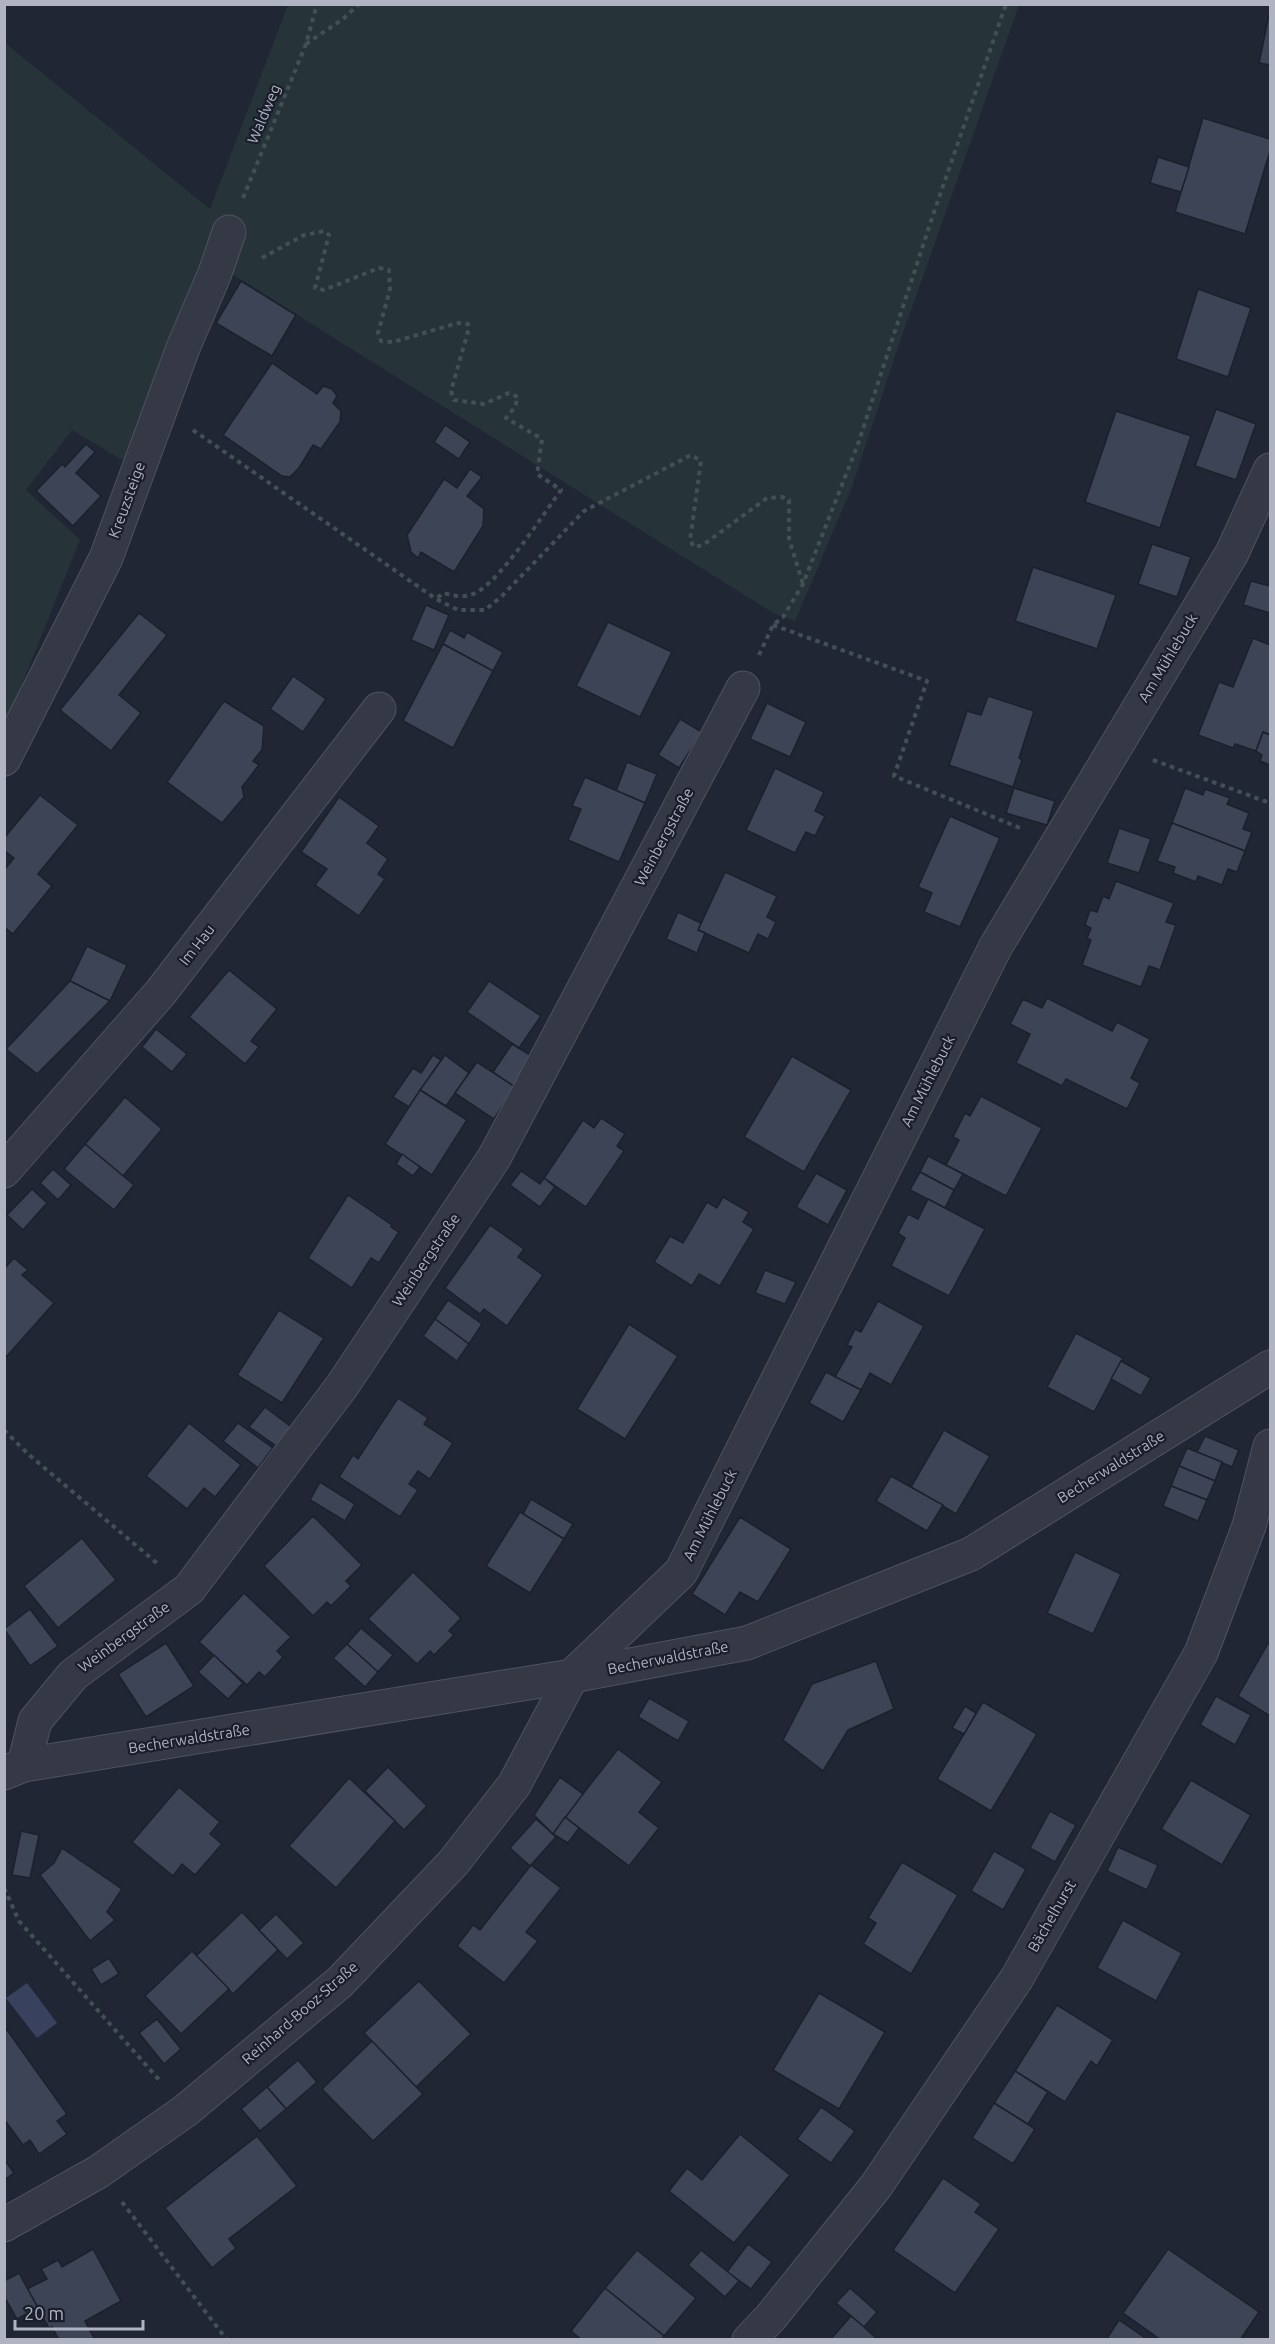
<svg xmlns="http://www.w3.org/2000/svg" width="1275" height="2344" font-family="Ubuntu,sans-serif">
  <rect width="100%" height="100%" fill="#212635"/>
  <path fill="#263439" d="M288 5H1019L897 350 852 487 795 621 773 613 208 259 129 464 72 430 26 490 80 540 5 726V43L210 209Z"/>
  <path fill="#38415d" d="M27 1983 57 2023 37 2038 6 1998Z"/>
  <g fill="#3d4455" stroke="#1c202c" stroke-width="1.5">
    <path d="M1270 10V65L1259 63Z"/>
    <path d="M1203 118 1270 139V151L1245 234 1175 212Z"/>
    <path d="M1158 157 1189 167 1181 192 1150 183Z"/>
    <path d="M241 281 296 315 272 356 216 323Z"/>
    <path d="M1198 289 1251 308 1228 377 1176 359Z"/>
    <path d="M272 363 317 394 323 386 332 389 337 396 333 403 341 411 340 422 321 449 313 445 299 468 290 477 282 476 223 435Z"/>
    <path d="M1216 409 1256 424 1236 480 1195 466Z"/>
    <path d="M1116 411 1191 436 1160 528 1085 502Z"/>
    <path d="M445 425 470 442 459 459 434 442Z"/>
    <path d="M86 444 95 452 76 473 101 496 73 526 36 491 62 464 65 467Z"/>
    <path d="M470 469 482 477 467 496 484 509 483 526 454 572 421 552 418 558 411 552 407 535 444 479 457 488Z"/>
    <path d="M1152 544 1191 557 1177 597 1138 584Z"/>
    <path d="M1033 567 1116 595 1097 649 1015 621Z"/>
    <path d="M1251 581 1270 586V613L1243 605Z"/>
    <path d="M426 605 449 615 434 650 411 640Z"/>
    <path d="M139 613 167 635 119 695 141 713 111 751 60 710Z"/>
    <path d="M608 622 672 652 640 717 576 686Z"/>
    <path d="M450 630 464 638 467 632 503 652 493 671 443 644Z"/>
    <path d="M1253 638 1270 645V735L1263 732 1256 751 1235 744 1233 748 1198 735 1219 682 1233 687Z"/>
    <path d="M443 644 493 671 453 748 403 721Z"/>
    <path d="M293 676 326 699 303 732 270 709Z"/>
    <path d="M988 696 1034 711 1019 758 1022 760 1013 787 949 765 967 711 981 715Z"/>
    <path d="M224 701 264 726 262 750 253 761 259 765 242 787 244 797 222 823 167 782Z"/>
    <path d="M767 703 806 722 790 757 750 739Z"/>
    <path d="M680 719 702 732 679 768 658 755Z"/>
    <path d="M1263 732 1270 735V765L1260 761 1262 755 1256 751Z"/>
    <path d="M627 762 657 774 645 803 616 791Z"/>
    <path d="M775 768 824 792 815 811 825 816 815 836 806 832 795 853 746 830Z"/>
    <path d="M585 777 645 803 619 862 568 840 581 809 572 806Z"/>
    <path d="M1014 788 1055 801 1047 825 1006 813Z"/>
    <path d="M1185 788 1203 795 1205 789 1230 798 1227 804 1249 813 1243 829 1252 832 1245 851 1172 823Z"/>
    <path d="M40 795 78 825 38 874 52 886 13 934 4 927V870L14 858 4 850V838Z"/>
    <path d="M339 797 379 826 367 843 388 859 378 874 385 879 359 916 315 885 327 869 301 852Z"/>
    <path d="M950 816 1000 838 960 927 924 912 932 893 918 887Z"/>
    <path d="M1172 823 1245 851 1237 872 1228 869 1222 885 1198 876 1196 882 1173 873 1175 867 1157 861Z"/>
    <path d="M1119 828 1151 839 1139 873 1107 863Z"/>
    <path d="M725 872 777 896 767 917 776 922 768 939 758 934 749 953 698 930Z"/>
    <path d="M1116 881 1174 903 1166 922 1176 925 1160 970 1149 966 1141 987 1082 965 1091 940 1087 938 1091 928 1085 925 1090 910 1097 912 1103 896 1109 899Z"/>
    <path d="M678 912 701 923 698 930 705 933 697 953 666 939Z"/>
    <path d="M87 946 127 965 110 1001 70 981Z"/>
    <path d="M229 970 277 1009 251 1041 259 1047 245 1064 189 1017Z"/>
    <path d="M70 981 110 1001 37 1074 6 1049Z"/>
    <path d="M489 981 541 1016 519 1048 467 1012Z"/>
    <path d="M1047 998 1112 1031 1117 1022 1150 1039 1131 1078 1140 1083 1127 1109 1066 1079 1062 1086 1016 1063 1030 1034 1010 1024 1023 999 1042 1008Z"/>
    <path d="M156 1029 187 1054 172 1072 142 1047Z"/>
    <path d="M512 1044 535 1058 515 1087 493 1072Z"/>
    <path d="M433 1055 441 1060 409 1107 393 1097 413 1068 421 1073Z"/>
    <path d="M445 1055 469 1073 446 1106 420 1090Z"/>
    <path d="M792 1056 851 1090 804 1172 744 1137Z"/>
    <path d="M477 1062 515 1087 494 1119 455 1093Z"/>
    <path d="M420 1090 467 1120 432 1175 385 1144Z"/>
    <path d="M981 1096 1042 1128 1006 1196 946 1165 959 1140 953 1137 965 1113 970 1116Z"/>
    <path d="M125 1097 162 1129 123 1176 85 1144Z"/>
    <path d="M601 1118 625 1134 617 1146 624 1151 586 1207 544 1178 583 1120 594 1128Z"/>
    <path d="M85 1144 134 1185 114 1210 64 1169Z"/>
    <path d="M402 1154 420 1167 413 1176 396 1164Z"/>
    <path d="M928 1156 963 1174 954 1190 920 1172Z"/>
    <path d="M53 1169 71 1185 58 1200 40 1183Z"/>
    <path d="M521 1171 540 1184 544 1178 555 1187 540 1207 510 1185Z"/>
    <path d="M920 1172 954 1190 945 1208 910 1190Z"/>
    <path d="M816 1173 847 1190 828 1225 796 1207Z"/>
    <path d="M32 1189 47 1203 23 1230 7 1215Z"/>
    <path d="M348 1195 392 1225 391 1227 399 1232 379 1263 371 1258 352 1288 308 1258Z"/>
    <path d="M723 1197 749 1212 743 1222 754 1229 720 1286 699 1274 692 1286 654 1262 670 1236 683 1243 707 1202 717 1208Z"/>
    <path d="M928 1199 985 1229 949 1296 891 1266 905 1238 898 1233 908 1214 918 1219Z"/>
    <path d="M490 1225 524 1249 518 1257 543 1275 507 1326 484 1309 480 1314 445 1288Z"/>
    <path d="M14 1258 28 1270 22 1275 54 1303 7 1356 4 1354V1269Z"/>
    <path d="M765 1270 796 1282 785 1304 755 1293Z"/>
    <path d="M448 1300 482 1324 469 1344 435 1319Z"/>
    <path d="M878 1301 924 1326 891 1385 870 1373 861 1390 835 1377 852 1347 847 1345 855 1329 861 1332Z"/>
    <path d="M279 1310 324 1338 282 1403 237 1375Z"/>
    <path d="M435 1319 469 1344 457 1361 423 1336Z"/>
    <path d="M629 1324 678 1356 625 1439 577 1409Z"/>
    <path d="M1076 1333 1123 1358 1094 1412 1047 1387Z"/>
    <path d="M1121 1361 1151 1378 1141 1396 1111 1379Z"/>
    <path d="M826 1372 861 1390 843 1422 809 1403Z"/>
    <path d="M398 1398 428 1418 424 1424 453 1443 430 1479 418 1471 409 1484 418 1490 400 1517 339 1477 353 1455 358 1459Z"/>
    <path d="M265 1407 294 1429 279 1448 249 1427Z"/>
    <path d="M189 1423 241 1465 215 1497 204 1488 187 1509 146 1476Z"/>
    <path d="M238 1423 273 1448 258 1468 223 1441Z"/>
    <path d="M944 1430 990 1456 956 1514 911 1487Z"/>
    <path d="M1205 1436 1239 1450 1232 1467 1197 1452Z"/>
    <path d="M1187 1448 1222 1462 1215 1481 1179 1466Z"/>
    <path d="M1179 1466 1215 1481 1207 1500 1171 1486Z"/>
    <path d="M891 1476 943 1505 927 1531 876 1501Z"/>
    <path d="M320 1482 355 1504 345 1521 310 1500Z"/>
    <path d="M1171 1486 1207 1500 1198 1521 1163 1506Z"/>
    <path d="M531 1499 573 1524 564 1539 523 1514Z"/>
    <path d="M520 1512 564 1539 530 1593 486 1566Z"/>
    <path d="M313 1516 362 1565 346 1581 351 1586 331 1606 327 1602 313 1616 264 1566Z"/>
    <path d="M740 1517 791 1549 758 1602 740 1592 725 1615 692 1594Z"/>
    <path d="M82 1538 116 1580 58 1628 24 1586Z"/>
    <path d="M1075 1552 1121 1574 1093 1634 1047 1613Z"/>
    <path d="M413 1572 461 1618 449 1631 454 1635 434 1655 430 1651 417 1664 368 1619Z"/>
    <path d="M244 1593 291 1637 277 1651 283 1657 265 1677 259 1672 247 1685 199 1642Z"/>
    <path d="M30 1609 58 1646 30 1666 4 1629Z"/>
    <path d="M361 1628 393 1655 378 1672 347 1644Z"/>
    <path d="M1270 1640V1716L1238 1696Z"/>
    <path d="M166 1643 194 1686 146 1717 118 1674Z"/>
    <path d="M347 1644 378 1672 365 1687 333 1658Z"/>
    <path d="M214 1655 243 1683 228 1699 198 1672Z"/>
    <path d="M876 1661 894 1709 848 1730 823 1771 783 1740 812 1684Z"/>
    <path d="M1216 1696 1251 1715 1235 1745 1200 1725Z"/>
    <path d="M649 1698 689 1721 678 1741 638 1717Z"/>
    <path d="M983 1702 1037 1734 991 1811 937 1779Z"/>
    <path d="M965 1706 976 1713 964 1734 952 1728Z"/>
    <path d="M618 1749 662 1782 639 1812 659 1828 629 1866 565 1817Z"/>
    <path d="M388 1767 427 1806 404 1830 365 1791Z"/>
    <path d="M560 1777 583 1794 553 1834 534 1815Z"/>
    <path d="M349 1778 395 1821 336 1888 289 1846Z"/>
    <path d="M1191 1780 1251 1815 1222 1865 1161 1829Z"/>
    <path d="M179 1787 220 1822 210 1834 222 1844 195 1875 182 1864 173 1876 132 1842Z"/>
    <path d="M1050 1811 1076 1825 1055 1862 1030 1848Z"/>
    <path d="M565 1817 579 1828 568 1843 553 1834Z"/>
    <path d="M536 1819 556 1837 530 1866 510 1848Z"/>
    <path d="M21 1831 39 1835 30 1878 12 1875Z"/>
    <path d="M1118 1847 1158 1865 1147 1890 1107 1871Z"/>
    <path d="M62 1848 122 1889 107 1912 115 1920 90 1941 40 1875 54 1863Z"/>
    <path d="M994 1851 1026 1869 1003 1910 971 1891Z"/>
    <path d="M902 1862 958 1895 911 1974 863 1944 876 1923 868 1918Z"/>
    <path d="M531 1865 561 1888 526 1932 538 1941 504 1983 457 1946 473 1925 480 1930Z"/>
    <path d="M242 1912 278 1950 233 1994 196 1956Z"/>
    <path d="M276 1914 304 1943 287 1959 259 1930Z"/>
    <path d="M1123 1920 1182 1953 1156 2001 1097 1968Z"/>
    <path d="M192 1951 229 1989 181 2034 145 1996Z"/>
    <path d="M109 1958 119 1974 101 1985 91 1969Z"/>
    <path d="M419 1981 471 2034 416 2087 364 2033Z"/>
    <path d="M819 1993 885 2032 839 2109 773 2070Z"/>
    <path d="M1057 2005 1113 2040 1097 2066 1091 2061 1065 2102 1015 2071Z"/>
    <path d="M157 2019 181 2049 164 2064 139 2033Z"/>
    <path d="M7 2030 67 2114 57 2121 67 2134 39 2154 30 2140 23 2145 4 2119V2031Z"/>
    <path d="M372 2041 423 2094 373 2141 322 2089Z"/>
    <path d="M298 2060 317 2082 286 2109 267 2087Z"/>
    <path d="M1015 2071 1048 2092 1028 2124 994 2103Z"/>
    <path d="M267 2087 286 2109 260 2131 241 2109Z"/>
    <path d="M994 2103 1035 2129 1013 2164 972 2138Z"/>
    <path d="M821 2107 855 2131 831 2163 797 2139Z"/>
    <path d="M740 2134 790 2175 734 2243 669 2191 687 2168 702 2180Z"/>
    <path d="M257 2136 297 2186 229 2239 236 2248 212 2268 165 2208Z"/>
    <path d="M4 2159 14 2173 4 2180Z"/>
    <path d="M943 2178 981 2204 975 2212 999 2229 955 2293 893 2250Z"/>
    <path d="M748 2244 772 2262 751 2289 727 2272Z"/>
    <path d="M93 2249 121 2301 85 2321 95 2340H59L52 2327 49 2328 27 2289 47 2279 41 2269 58 2260 62 2267Z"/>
    <path d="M1168 2249 1259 2312 1240 2340H1161L1123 2313Z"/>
    <path d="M637 2250 696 2298 664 2336 605 2288Z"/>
    <path d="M701 2250 739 2281 725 2297 688 2265Z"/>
    <path d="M19 2273 38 2308 17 2319 4 2296V2281Z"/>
    <path d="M605 2288 664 2336 661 2340H582L571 2331Z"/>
    <path d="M850 2288 877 2312 864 2327 836 2303Z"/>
    <path d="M851 2316 864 2327 878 2340H830Z"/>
    <path d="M1119 2320 1148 2340H1106Z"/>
  </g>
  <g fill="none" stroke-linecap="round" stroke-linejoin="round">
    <defs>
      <g id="minor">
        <path d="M4 759 106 558 183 348 215 273 229 232"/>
        <path d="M4 1171 161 992 379 709"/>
        <path d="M24 1765 35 1721 73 1675 189 1589 342 1386 494 1158 743 688"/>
        <path d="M4 1773 24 1765 572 1676 747 1643 971 1554 1270 1367"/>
        <path d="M4 2225 98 2172 185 2111 340 1982 453 1863 514 1785 572 1676 681 1572 996 946 1232 553 1270 470"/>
        <path d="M749 2340 771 2317 876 2186 1017 1978 1201 1653 1249 1526 1270 1446"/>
      </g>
    </defs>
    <use href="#minor" stroke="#4f5360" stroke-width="35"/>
    <g stroke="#425055" stroke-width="4" stroke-dasharray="4.5 4.5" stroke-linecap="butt">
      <path d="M306 44 343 19 359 4"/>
      <path d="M243 198 306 44 317 4"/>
      <path d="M262 258 304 235 325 231 329 235 315 288 324 290 379 268 389 270 390 289 378 333 381 341 393 342 458 323 468 324 469 328 451 391 454 400 484 404 509 393 518 397 515 407 506 418 542 439 537 474 561 490C544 513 495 590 470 595 461 598 452 595 443 593L436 599"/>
      <path d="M193 430 436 599 458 610H485L502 596 584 511 691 455 701 461 690 540 694 547 703 545 767 498 782 497 789 500V539L803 584"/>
      <path d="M773 625 927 681 894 776 1020 828"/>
      <path d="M759 655 773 625 783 617 803 584 858 444 932 218 1006 4"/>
      <path d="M1153 760 1270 803"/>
      <path d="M4 1430 28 1454 158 1564"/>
      <path d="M4 1888 19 1921 161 2082"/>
      <path d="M122 2202 227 2340"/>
    </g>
    <use href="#minor" stroke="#343945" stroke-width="33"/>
  </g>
  <g text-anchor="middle" stroke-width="4.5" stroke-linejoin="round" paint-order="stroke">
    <g font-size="15" fill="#afb3c2" stroke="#1a1e2a">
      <text transform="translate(264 114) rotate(-67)" y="5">Waldweg</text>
      <text transform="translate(127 500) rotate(-70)" y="5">Kreuzsteige</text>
      <text transform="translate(1168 658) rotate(-59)" y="5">Am Mühlebuck</text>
      <text transform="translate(664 837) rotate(-62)" y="5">Weinbergstraße</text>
      <text transform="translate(197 945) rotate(-52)" y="5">Im Hau</text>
      <text transform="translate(928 1081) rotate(-63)" y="5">Am Mühlebuck</text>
      <text transform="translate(426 1260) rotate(-56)" y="5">Weinbergstraße</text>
      <text transform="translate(1111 1467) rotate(-32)" y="5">Becherwaldstraße</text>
      <text transform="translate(710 1515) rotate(-63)" y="5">Am Mühlebuck</text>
      <text transform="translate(124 1637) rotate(-36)" y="5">Weinbergstraße</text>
      <text transform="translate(668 1658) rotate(-11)" y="5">Becherwaldstraße</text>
      <text transform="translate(189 1739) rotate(-9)" y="5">Becherwaldstraße</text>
      <text transform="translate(1052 1916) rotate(-60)" y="5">Bächelhurst</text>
      <text transform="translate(300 2013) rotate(-41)" y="5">Reinhard-Booz-Straße</text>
    </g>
  </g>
  <rect width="1275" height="2344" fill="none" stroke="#afb3c2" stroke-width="12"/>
  <path d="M15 2320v9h128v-9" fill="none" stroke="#afb3c2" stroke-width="3"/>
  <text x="24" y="2320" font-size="18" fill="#afb3c2" stroke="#1a1e2a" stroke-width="4.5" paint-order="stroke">20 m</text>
</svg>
